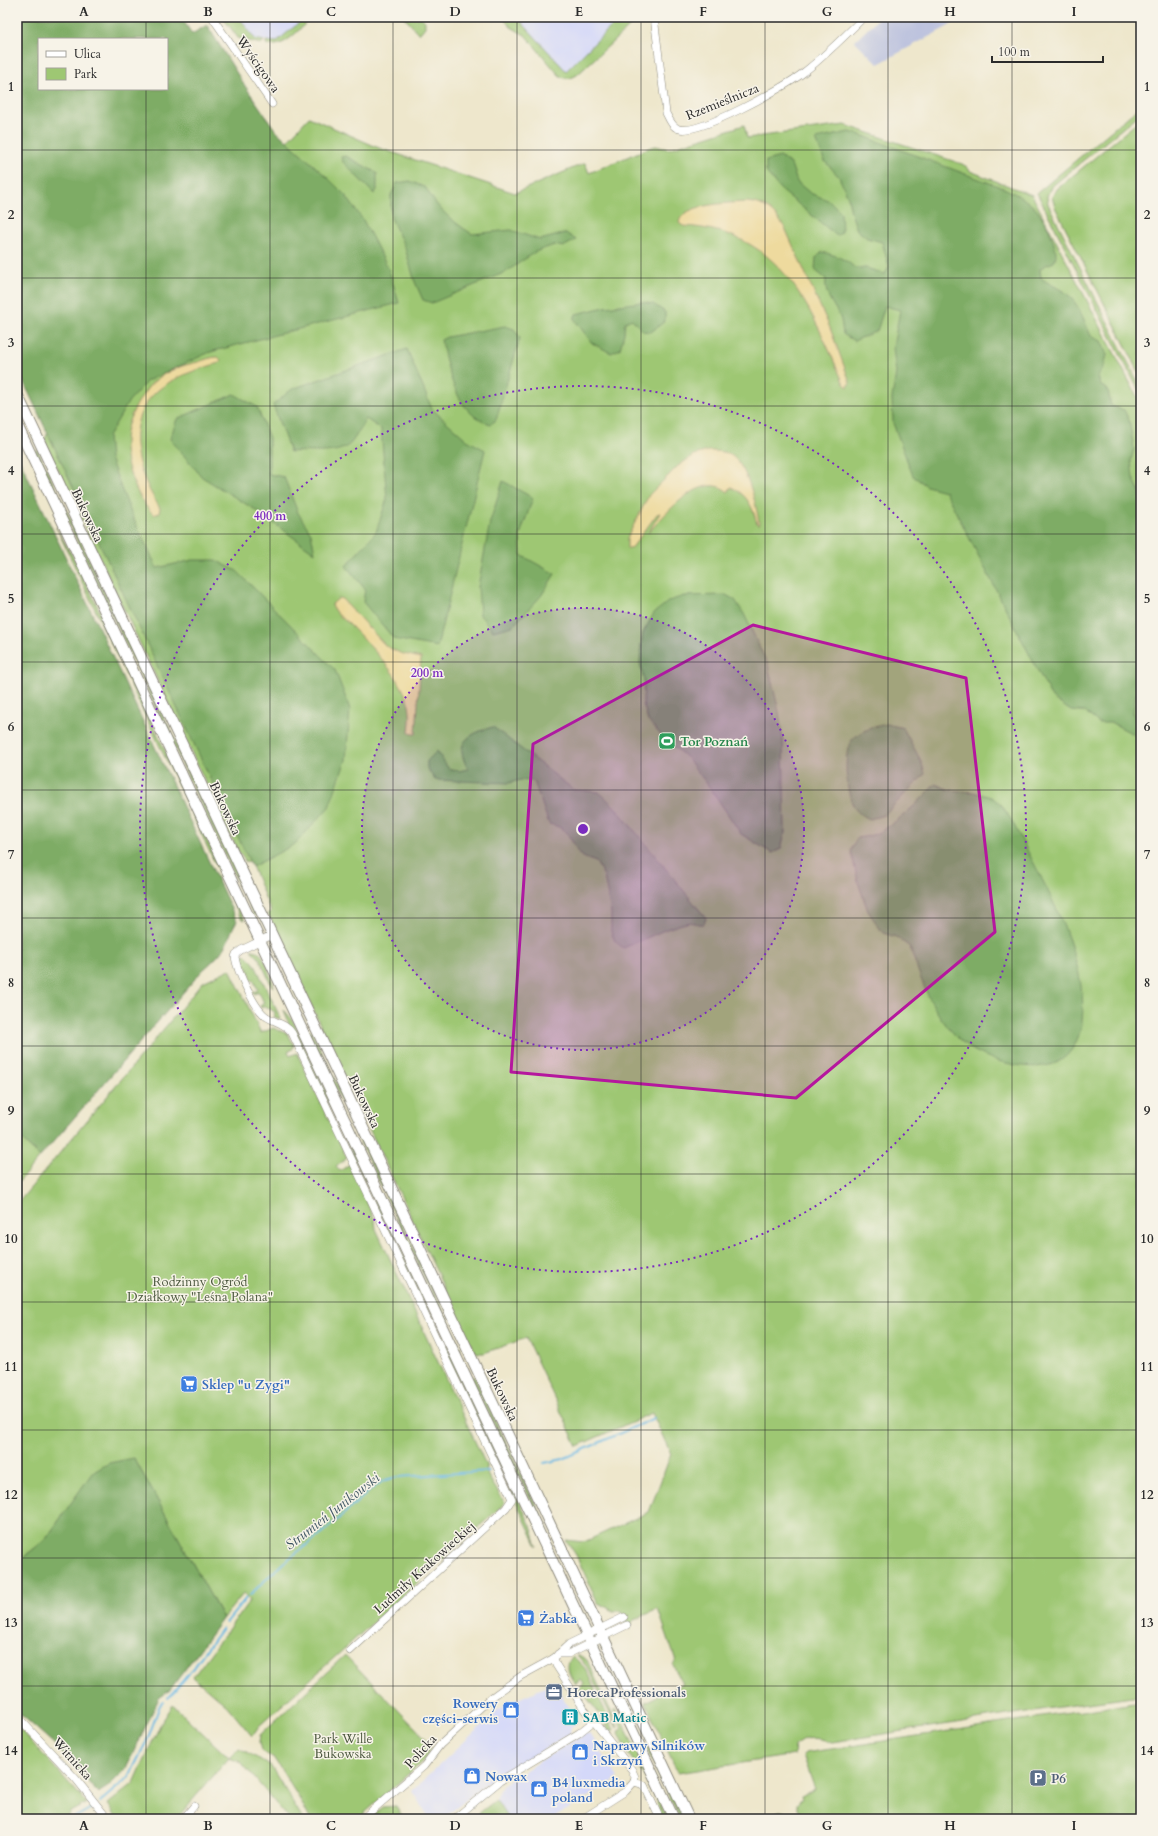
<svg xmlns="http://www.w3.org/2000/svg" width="1158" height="1836" font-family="Cardo,serif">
  <rect width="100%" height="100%" fill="#f7f3e8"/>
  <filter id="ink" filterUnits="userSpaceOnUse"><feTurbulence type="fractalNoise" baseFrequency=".025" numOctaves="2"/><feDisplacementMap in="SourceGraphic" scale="8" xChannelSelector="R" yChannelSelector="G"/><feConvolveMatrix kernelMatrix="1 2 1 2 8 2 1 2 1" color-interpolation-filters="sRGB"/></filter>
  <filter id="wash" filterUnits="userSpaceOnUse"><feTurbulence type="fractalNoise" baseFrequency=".012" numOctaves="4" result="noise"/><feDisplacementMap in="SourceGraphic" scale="16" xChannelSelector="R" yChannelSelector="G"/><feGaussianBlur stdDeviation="0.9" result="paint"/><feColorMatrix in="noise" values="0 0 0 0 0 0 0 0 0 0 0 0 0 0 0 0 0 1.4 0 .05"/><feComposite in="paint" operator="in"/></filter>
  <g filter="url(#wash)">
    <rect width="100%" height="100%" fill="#eee7cc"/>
    <g fill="#d4d8f9">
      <path d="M239 17H306L276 42 255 39Z"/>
      <path d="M517 17H619L620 18 566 71Z"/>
      <path d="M554 1683 578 1722 571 1727 570 1734 486 1784 442 1819H430L412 1791 498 1710 509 1703Z"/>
      <path d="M585 1733 591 1735 618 1778 552 1819H508L496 1800 502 1785Z"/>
    </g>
    <path fill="#bdc3de" d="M880 17H961L949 26 878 64 855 41Z"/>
    <g fill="#9ec773" stroke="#64794f">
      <path d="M239 17 255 39 264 41 261 44 238 38 224 19Z"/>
      <path d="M306 17H312C301 27 284 51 266 44V41L276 42Z"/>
      <path d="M404 17H421L425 21V27L419 34Z"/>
      <path d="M502 17H517L566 71 621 17H632L630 26 577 75C570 79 565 80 559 75L525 35 511 27Z"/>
      <path d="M1137 109 1139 112 1141 110V113L1051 187 1047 196 1048 204 1141 388V395L1037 193Z"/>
      <path d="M309 117 379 148 515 193 585 163 589 173 651 147 656 146 668 149 744 125 747 138 845 125 962 164 967 167 970 171 1032 195 1141 404V1696L1073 1705 832 1742C818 1738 806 1735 795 1746L794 1755 678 1773 645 1702 683 1684 673 1665 676 1661 658 1609 632 1621 630 1630 621 1611H614L598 1603 576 1555 566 1540 584 1542 649 1512 671 1454 652 1413 577 1446 526 1338 484 1353H478L474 1351 268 914 271 912 250 861 246 862 238 851 46 444 45 439 48 432 36 406 210 352 290 330 346 196 287 141Z"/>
      <path d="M1141 119V376L1055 207 1052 197 1057 189Z"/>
      <path d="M37 449 257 914 254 916 35 451Z"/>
      <path d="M56 527 78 565 245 920 241 918Z"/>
      <path d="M251 950C266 949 270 976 274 987L272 986 259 958Z"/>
      <path d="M245 954 254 963 281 1019 274 1017 275 1012 265 1006 261 1008 260 1006 264 1003 259 992 254 994 253 992 258 990 253 979 248 981 247 979 251 976 246 965 241 967 240 964 242 963 241 957Z"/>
      <path d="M230 969 261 1033 273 1028 288 1034 294 1045 292 1050 288 1051 290 1056 297 1053 347 1158 336 1167 340 1171 350 1164 375 1220 376 1229 486 1465 488 1476 505 1503 259 1726 252 1736 227 1706 193 1677 250 1600 243 1594 223 1618 134 1458 65 1512 46 1539 25 1556 17 1567V1204L203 982Z"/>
      <path d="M284 1010 292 1019 531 1526 537 1546 295 1032 288 1023V1020Z"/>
      <path d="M310 1030 319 1046 461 1350H459L308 1031Z"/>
      <path d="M17 1135 40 1157 17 1184Z"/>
      <path d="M474 1376 546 1526 544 1527 472 1379Z"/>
      <path d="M345 1655 430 1743 431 1748 425 1759 358 1819H310L299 1798 275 1760 261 1750 259 1742 260 1735Z"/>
      <path d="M577 1655H579L587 1660 618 1727 617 1728 587 1667Z"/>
      <path d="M573 1656 585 1668 614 1730 608 1731 606 1723 582 1691 577 1690 584 1684 581 1680 575 1684C569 1674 564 1666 573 1656Z"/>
      <path d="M1141 1702V1819H802L797 1808V1804L802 1798 801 1796 815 1789 803 1756 805 1753Z"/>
      <path d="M173 1705 229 1758 239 1748 270 1765 303 1819H289L241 1762 229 1758 176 1819H117L108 1804 134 1783 160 1725Z"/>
      <path d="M615 1709 619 1714 668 1819H663L659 1809 657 1798 650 1783 629 1755 618 1731 622 1729 614 1710Z"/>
      <path d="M17 1726 87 1803 70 1812 66 1819H17Z"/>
      <path d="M647 1744 652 1752 684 1819H680L645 1745Z"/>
      <path d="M496 1800 508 1819H482L478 1814Z"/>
      <path d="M396 1806 404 1819H369L383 1807Z"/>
      <path d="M780 1811 784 1812 788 1819H760Z"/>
    </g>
    <g fill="#7eac65" stroke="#546c48" fill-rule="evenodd">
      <path d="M17 17H181L192 34 207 25 243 83 276 131 328 178 346 196 363 220 389 270 399 303 210 352 147 381 129 401 108 437 110 458 121 488 134 520 157 568 193 560H215L237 571 335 670 350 709 346 760 329 807 295 844 252 867 17 368ZM39 39H167V89H39Z"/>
      <path d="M849 132 858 134 1006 189C1030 201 1043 211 1052 238 1055 247 1058 253 1054 262L1046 265 1040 269 1041 278C1049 284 1055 286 1063 291 1078 300 1084 321 1091 336L1101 341 1107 355 1104 366 1098 376 1100 385 1108 390 1111 406 1124 410 1129 420 1134 449 1131 460 1133 478 1141 494V691L1136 694 1133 713 1141 726V738L1112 723H1099L1085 712 1071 711 1052 698 945 491 927 486 913 476 893 423 892 398 896 373 893 347 900 310 885 306 877 331 854 341 843 334C842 328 842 320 839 315 832 302 824 294 826 279L815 270 816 258 822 252C835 255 846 259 855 268H866L885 274 889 267 882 242 867 238 857 230 851 213 848 197 839 177 824 160 816 139Z"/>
      <path d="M346 156 377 173V190L374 194 343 162 341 157Z"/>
      <path d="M780 157 791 164 797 182 810 193 830 201 841 213 842 232 837 236 780 189 766 172V161Z"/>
      <path d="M410 181 426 188C437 209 452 221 472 234L511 230 540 240 566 233 576 240 563 247 554 245 535 252 506 272 432 303 423 300 415 282 405 248 391 218V195L397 183Z"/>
      <path d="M642 302 653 304 665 312V321L651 332 643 331 632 319 625 322 624 333 620 349 611 353 592 343 574 319 576 314 605 307Z"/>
      <path d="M505 326 514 329 520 338 496 420 491 424C456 416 448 369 441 340L447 337Z"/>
      <path d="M407 349 432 409 467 440 485 450 437 647 394 639 363 602 365 589 346 566 376 532 387 499 381 429 366 419C361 426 357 436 351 443 338 457 308 450 290 452L273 405 292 389Z"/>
      <path d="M234 394 257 407 269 438V474L284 477 298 513 311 533 315 553 254 509 202 477 170 439 177 419Z"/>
      <path d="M17 454 237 921C231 929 230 938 225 946 220 956 209 964 201 972L40 1157 17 1135Z"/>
      <path d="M503 481 533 498 520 535 521 555 555 574 541 596 513 626 493 631 480 615 478 587 490 522Z"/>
      <path d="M726 595 735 600 744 614 768 665 779 712 783 741 785 832 781 849 772 853 741 834 711 789 688 759 666 740 648 721 643 703 644 680 640 663 641 645 643 633 654 613 669 601 684 596Z"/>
      <path d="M887 724 903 728 921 761 925 774 884 815 870 819C866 817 860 815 857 811 846 800 843 757 850 743 858 730 874 727 887 724Z"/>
      <path d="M493 727 574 790 599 792 616 808 706 918 704 924C697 925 692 921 686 923 664 928 645 940 623 948L615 941 611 932V913L604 876 596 862C592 860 585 859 582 856 569 842 571 828 549 824L534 781 520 780 509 783 435 780 427 768V761L437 751 448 768 459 771 468 769C466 765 464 761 463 757 457 738 478 731 493 727Z"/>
      <path d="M935 784 950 790 973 792 991 797 1001 804 1012 821C1040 877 1090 958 1082 1022 1080 1037 1072 1055 1058 1062 1035 1074 985 1061 966 1045 959 1040 952 1032 947 1026 928 1003 919 974 910 947L896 937 883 933 868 911 858 882 851 850 857 838C862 837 867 837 872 835 891 829 922 800 935 784Z"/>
      <path d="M134 1458 223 1618 169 1691 159 1698 125 1770 109 1786 98 1793 54 1744 17 1711V1567L25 1556 46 1539 92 1473 109 1463Z"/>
    </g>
    <g fill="#eeda9e" stroke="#8c8264">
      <path d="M747 202C767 204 774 212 785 228L830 328 850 382 848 387 844 384C809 305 782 231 683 226L679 223C681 203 732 203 747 202Z"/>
      <path d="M218 357 221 360 219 363C200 369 181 374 165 385 119 416 135 470 160 508L159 513 154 515C142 504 135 488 130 473 121 446 124 425 139 401 144 393 149 385 156 380 168 370 183 365 198 362 204 360 211 357 218 357Z"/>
      <path d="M708 451C714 451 723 451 729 454 747 463 757 506 759 524H757C753 507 747 494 731 487L728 492C701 469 664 516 648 533L660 513 657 514 631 549 627 548V538L649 495 678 466 694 455Z"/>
      <path d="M339 598 342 599 386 646 400 653 421 658 416 734H411L409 731C410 723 411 715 409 706 404 679 369 645 349 624 344 619 332 612 332 604Z"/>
    </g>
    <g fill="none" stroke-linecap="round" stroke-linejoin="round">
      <g stroke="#68b8e3" stroke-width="2">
        <path d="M544 1463 563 1459 654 1418"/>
        <path d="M250 1595 283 1563 321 1534 375 1486 385 1480 397 1477 489 1471"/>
        <path d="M226 1623 246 1598"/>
        <path d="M168 1698 187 1676 222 1628"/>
        <path d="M100 1802 129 1777 148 1738 160 1705 163 1702"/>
        <path d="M72 1819 93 1807"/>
      </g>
    </g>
  </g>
  <g filter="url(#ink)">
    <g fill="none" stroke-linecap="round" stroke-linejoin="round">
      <defs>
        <g id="street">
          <path d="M212 17 272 104"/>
          <path d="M654 17 666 113C669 119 672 127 679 129 699 135 785 87 803 73 825 56 844 37 864 17"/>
          <path d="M272 935 241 950 236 954 235 957C237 971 255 1010 267 1017 276 1023 285 1023 292 1033L512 1499 506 1508 350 1651"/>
          <path d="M624 1617 569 1644 554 1658 556 1665 584 1709 632 1770 635 1777 634 1782"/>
          <path d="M558 1654H568L627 1625"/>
          <path d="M17 1716 76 1779 108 1819"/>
          <path d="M634 1782 644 1785 660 1819"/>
          <path d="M183 1819 194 1806"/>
          <path d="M362 1819 424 1766 440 1745 492 1697 521 1676 554 1658"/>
          <path d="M454 1819 500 1781 579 1733 594 1721"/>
          <path d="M582 1819 626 1791 634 1782"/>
        </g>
        <g id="secondary">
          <path d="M17 394 689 1819"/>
          <path d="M17 425 674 1819"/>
        </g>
      </defs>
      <use href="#street" stroke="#8c897c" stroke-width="8"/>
      <use href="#secondary" stroke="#8c897c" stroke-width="12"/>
      <use href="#street" stroke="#fff" stroke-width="7"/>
      <use href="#secondary" stroke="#fff" stroke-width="10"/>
    </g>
  </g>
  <path fill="#b5179e" fill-opacity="0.2" stroke="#b5179e" stroke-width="3" stroke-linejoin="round" d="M753 625 966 678 995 932 796 1098 511 1072 533 744Z"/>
  <path fill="none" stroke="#2b2b2b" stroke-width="1" stroke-opacity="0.55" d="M146 17V39M270 17V1819M393 17V1819M517 17V1819M641 17V1819M765 17V1819M888 17V1819M1012 17V1819M146 89V1819M17 150H1141M17 278H1141M17 406H1141M17 534H1141M17 662H1141M17 790H1141M17 918H1141M17 1046H1141M17 1174H1141M17 1302H1141M17 1430H1141M17 1558H1141M17 1686H1141"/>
  <circle cx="583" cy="829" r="221" fill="#7b2cbf" fill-opacity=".12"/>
  <g fill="none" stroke="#7b2cbf" stroke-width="2" stroke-dasharray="2 4">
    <circle cx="583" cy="829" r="221"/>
    <circle cx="583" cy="829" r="443"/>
  </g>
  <defs>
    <symbol id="stadium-square" viewBox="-11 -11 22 22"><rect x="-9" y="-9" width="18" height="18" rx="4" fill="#2e9e5b" stroke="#f7f3e8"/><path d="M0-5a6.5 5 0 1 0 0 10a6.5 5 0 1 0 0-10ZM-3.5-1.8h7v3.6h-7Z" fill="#fff"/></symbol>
    <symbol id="supermarket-square" viewBox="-11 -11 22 22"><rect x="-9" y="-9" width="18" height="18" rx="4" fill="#3f7fe0" stroke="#f7f3e8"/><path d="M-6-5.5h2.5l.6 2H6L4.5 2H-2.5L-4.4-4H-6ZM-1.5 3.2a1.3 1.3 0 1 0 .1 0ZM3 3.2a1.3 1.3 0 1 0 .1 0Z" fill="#fff"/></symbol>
    <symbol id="office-square" viewBox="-11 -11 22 22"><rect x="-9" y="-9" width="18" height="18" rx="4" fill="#5c6f8a" stroke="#f7f3e8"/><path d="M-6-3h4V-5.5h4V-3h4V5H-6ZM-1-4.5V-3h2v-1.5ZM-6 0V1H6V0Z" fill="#fff"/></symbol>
    <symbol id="shop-square" viewBox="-11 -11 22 22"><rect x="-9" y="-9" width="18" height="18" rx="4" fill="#3f7fe0" stroke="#f7f3e8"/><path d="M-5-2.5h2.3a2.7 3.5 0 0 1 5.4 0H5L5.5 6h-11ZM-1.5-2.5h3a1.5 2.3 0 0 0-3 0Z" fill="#fff"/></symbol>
    <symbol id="building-square" viewBox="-11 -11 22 22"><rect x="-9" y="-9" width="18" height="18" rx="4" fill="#0f9aa8" stroke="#f7f3e8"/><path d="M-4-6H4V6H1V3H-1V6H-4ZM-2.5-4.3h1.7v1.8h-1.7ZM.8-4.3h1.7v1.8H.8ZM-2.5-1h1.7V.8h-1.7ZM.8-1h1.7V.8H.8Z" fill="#fff"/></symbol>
    <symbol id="parking-square" viewBox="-11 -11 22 22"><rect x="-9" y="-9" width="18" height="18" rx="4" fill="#5c6f8a" stroke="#f7f3e8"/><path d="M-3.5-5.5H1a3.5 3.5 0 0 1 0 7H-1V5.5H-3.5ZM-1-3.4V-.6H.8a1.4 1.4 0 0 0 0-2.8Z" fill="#fff"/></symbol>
  </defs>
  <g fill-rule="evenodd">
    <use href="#stadium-square" x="657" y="731" width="20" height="20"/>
    <use href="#supermarket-square" x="179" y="1374" width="20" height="20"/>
    <use href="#supermarket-square" x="516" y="1608" width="20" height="20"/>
    <use href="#office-square" x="544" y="1682" width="20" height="20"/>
    <use href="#shop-square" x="501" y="1700" width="20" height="20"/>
    <use href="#building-square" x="560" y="1707" width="20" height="20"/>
    <use href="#shop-square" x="570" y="1742" width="20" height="20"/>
    <use href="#shop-square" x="462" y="1766" width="20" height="20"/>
    <use href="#parking-square" x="1028" y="1768" width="20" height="20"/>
    <use href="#shop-square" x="529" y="1779" width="20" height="20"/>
  </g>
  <g text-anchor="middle" stroke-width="3" stroke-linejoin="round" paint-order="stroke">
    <g font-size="13" fill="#2b2b2b" stroke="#f7f3e8">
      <text transform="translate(259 64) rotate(55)" y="5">Wyścigowa</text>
      <text transform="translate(722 101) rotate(-22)" y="5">Rzemieślnicza</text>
      <text transform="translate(88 515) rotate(65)" y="5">Bukowska</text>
      <text transform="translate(226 808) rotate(65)" y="5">Bukowska</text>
      <text transform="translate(365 1101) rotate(65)" y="5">Bukowska</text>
      <text transform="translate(503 1394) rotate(65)" y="5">Bukowska</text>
      <text transform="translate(424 1567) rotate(-42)" y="5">Ludmiły Krakowieckiej</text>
      <text transform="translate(420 1751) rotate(-48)" y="5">Policka</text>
      <text transform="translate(73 1758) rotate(48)" y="5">Witnicka</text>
    </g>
    <g font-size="13" font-weight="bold" fill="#27864d" stroke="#f7f3e8" text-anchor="start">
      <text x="680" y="746">Tor Poznań</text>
    </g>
    <g font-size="13" fill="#4e5a41" stroke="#f7f3e8">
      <text x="200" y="1286">Rodzinny Ogród<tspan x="200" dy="15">Działkowy "Leśna Polana"</tspan></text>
      <text x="343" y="1743">Park Wille<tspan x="343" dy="15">Bukowska</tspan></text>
    </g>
    <g font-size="13" font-weight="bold" fill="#366cbe" stroke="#f7f3e8" text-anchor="start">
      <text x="202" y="1389">Sklep "u Zygi"</text>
      <text x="539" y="1623">Żabka</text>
      <text x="498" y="1708" text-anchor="end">Rowery<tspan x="498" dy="15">części-serwis</tspan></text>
      <text x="593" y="1750">Naprawy Silników<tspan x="593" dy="15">i Skrzyń</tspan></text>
      <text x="485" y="1781">Nowax</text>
      <text x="552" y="1787">B4 luxmedia<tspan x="552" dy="15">poland</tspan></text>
    </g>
    <g font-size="13" font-weight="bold" fill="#4e5e75" stroke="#f7f3e8" text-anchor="start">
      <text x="567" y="1697">HorecaProfessionals</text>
      <text x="1051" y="1783">P6</text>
    </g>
    <g font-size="13" font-weight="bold" fill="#0d838f" stroke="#f7f3e8" text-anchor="start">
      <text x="583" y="1722">SAB Matic</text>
    </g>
    <g font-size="14" font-style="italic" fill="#3d5562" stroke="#f7f3e8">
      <text transform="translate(332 1511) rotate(-38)" y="5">Strumień Junikowski</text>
    </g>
  </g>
  <circle cx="583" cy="829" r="6" fill="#7b2cbf" stroke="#f7f3e8" stroke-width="2"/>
  <g font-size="12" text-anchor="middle" font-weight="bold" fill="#7b2cbf" stroke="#f7f3e8" stroke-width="3" stroke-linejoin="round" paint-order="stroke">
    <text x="270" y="520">400 m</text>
    <text x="427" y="677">200 m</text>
  </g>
  <rect width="1158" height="1836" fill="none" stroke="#f7f3e8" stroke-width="44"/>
  <rect x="38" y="38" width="130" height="52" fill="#f7f3e8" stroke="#a5a39c"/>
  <rect x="46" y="51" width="20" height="6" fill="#ffffff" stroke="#a5a39c"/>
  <text x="74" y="58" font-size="12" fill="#2b2b2b">Ulica</text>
  <rect x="46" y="68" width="20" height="12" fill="#9ec773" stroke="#a5a39c"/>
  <text x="74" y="78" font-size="12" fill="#2b2b2b">Park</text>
  <path d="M992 56v6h111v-6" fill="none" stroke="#2b2b2b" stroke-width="2"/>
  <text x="998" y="56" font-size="12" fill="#2b2b2b" stroke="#f7f3e8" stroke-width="3" paint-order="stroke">100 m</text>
  <rect x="22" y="22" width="1114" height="1792" fill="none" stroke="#2b2b2b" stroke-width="1.5"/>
  <g font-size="13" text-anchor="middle" font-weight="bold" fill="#2b2b2b">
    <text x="84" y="16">A</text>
    <text x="208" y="16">B</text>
    <text x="331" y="16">C</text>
    <text x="455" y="16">D</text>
    <text x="579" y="16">E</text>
    <text x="703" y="16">F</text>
    <text x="827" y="16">G</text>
    <text x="950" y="16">H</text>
    <text x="1074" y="16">I</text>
    <text x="11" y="91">1</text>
    <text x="1147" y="91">1</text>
    <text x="11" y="219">2</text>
    <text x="1147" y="219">2</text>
    <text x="11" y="347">3</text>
    <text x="1147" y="347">3</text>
    <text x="11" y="475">4</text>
    <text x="1147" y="475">4</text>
    <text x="11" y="603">5</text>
    <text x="1147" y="603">5</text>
    <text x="11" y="731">6</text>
    <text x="1147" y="731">6</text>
    <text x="11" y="859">7</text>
    <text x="1147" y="859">7</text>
    <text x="11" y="987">8</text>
    <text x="1147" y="987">8</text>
    <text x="11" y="1115">9</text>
    <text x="1147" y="1115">9</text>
    <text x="11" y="1243">10</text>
    <text x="1147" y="1243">10</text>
    <text x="11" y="1371">11</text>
    <text x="1147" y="1371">11</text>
    <text x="11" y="1499">12</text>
    <text x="1147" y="1499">12</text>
    <text x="11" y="1627">13</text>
    <text x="1147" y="1627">13</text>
    <text x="11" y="1755">14</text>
    <text x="1147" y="1755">14</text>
    <text x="84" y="1830">A</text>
    <text x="208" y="1830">B</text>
    <text x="331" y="1830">C</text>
    <text x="455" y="1830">D</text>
    <text x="579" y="1830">E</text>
    <text x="703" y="1830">F</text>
    <text x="827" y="1830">G</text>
    <text x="950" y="1830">H</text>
    <text x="1074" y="1830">I</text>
  </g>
</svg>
